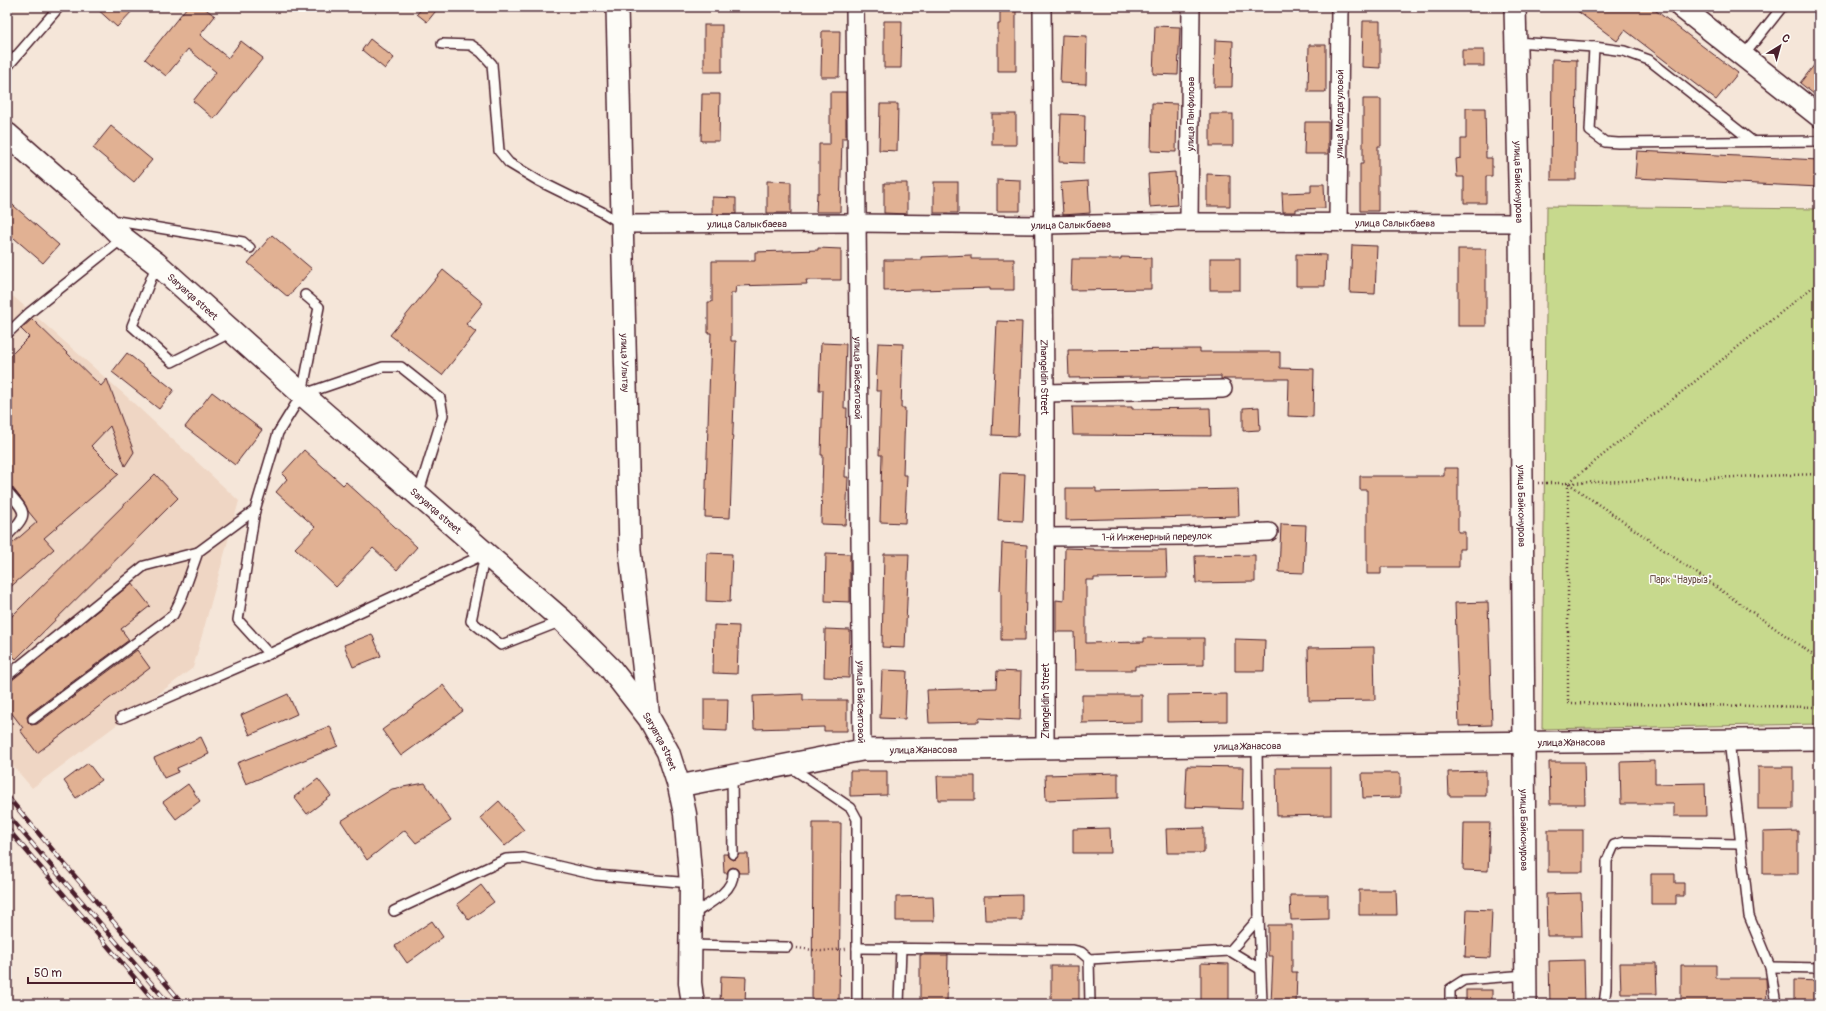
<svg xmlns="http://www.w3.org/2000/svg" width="1826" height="1011" font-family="Pangolin,sans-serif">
  <rect width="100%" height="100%" fill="#f5e6d9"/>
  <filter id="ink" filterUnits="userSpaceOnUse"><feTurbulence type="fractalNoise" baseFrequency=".025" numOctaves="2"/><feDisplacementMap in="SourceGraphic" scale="8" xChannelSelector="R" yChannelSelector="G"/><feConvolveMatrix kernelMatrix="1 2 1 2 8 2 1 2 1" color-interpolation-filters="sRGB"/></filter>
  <g filter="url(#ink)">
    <path fill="#efd6c4" d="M7 296 14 297 126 396 239 501 193 668 32 788 7 759Z"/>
    <path fill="#c7d98d" stroke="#887c5c" d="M1547 206 1819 209V724L1542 729Z"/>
    <g fill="#e1b193" stroke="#4a1f2b">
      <path d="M95 7H136L117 27Z"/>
      <path d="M187 7H203L215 16 200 35 228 58 241 41 263 58 214 119 193 101 216 72 188 49 166 76 145 59Z"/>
      <path d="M423 7H439L427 22 417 14Z"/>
      <path d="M1000 7H1016V71H998V24H1000Z"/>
      <path d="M1572 7H1651L1738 73 1716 100 1625 30 1617 41Z"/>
      <path d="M884 21H902L901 68H884Z"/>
      <path d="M1363 21H1380V68L1362 67Z"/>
      <rect x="704" y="25" width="18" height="47"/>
      <path d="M1155 26 1180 27 1178 75 1153 74Z"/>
      <path d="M822 31H840L839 77H821Z"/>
      <path d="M1062 35 1087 36 1086 84 1060 83Z"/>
      <path d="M370 39 394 58 385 69 362 50Z"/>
      <path d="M1215 40 1233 41 1232 87H1214Z"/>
      <path d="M1309 45H1326V92H1308Z"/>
      <rect x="1462" y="50" width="22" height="16"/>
      <path d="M1552 59 1577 60 1576 180H1551Z"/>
      <path d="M1819 59V98L1800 83Z"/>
      <path d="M830 92H846V138H842L840 212H816L817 193H819V144H830Z"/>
      <path d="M702 94H720L719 141H701Z"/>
      <path d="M1363 99H1381V146H1378V211H1360V164H1363Z"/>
      <path d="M1152 103 1177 104 1176 152 1151 151Z"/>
      <path d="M880 104H898L897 151 879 150Z"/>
      <path d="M1466 108H1485L1486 158H1492V176H1486V203H1464V177H1457L1456 159 1461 158V139H1466Z"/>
      <rect x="992" y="114" width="24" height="31"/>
      <path d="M1061 114 1085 115 1084 163 1059 162Z"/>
      <rect x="1210" y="114" width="23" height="32"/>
      <path d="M1305 122H1328V154H1304Z"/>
      <path d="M111 126 152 160 134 182 93 148Z"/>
      <path d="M1637 151 1819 160V187L1635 178Z"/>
      <path d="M1175 172 1177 205 1150 207 1148 174Z"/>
      <path d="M1207 174 1230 175V206H1207Z"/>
      <path d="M997 179 1020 180V211H997Z"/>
      <path d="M767 181 791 182V213H767Z"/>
      <path d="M1088 181 1090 213 1063 215 1061 183Z"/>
      <rect x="934" y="182" width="24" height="31"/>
      <path d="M884 183H907V214L884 213Z"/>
      <path d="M1311 184H1324L1325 208 1296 209V212H1283L1282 193 1311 192Z"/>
      <path d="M712 197 736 198V214H712Z"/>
      <path d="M7 200 59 245 43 263 7 232Z"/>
      <path d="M272 235 312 269 288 297 248 263Z"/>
      <path d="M1352 245 1377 246 1375 294 1350 293Z"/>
      <path d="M818 248 841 249V280H806L807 284 736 286 735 293H731V341H736L730 518 705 517 711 333H708V302H712V261H755V252L818 250Z"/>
      <rect x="1458" y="249" width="28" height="77"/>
      <path d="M1296 254 1326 255 1325 286H1296Z"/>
      <path d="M971 255V259H1014V290H990V288L884 291V260H921V257Z"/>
      <path d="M1121 257 1151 258V289L1071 290 1072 259H1121Z"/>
      <rect x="1210" y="258" width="30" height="32"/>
      <path d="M443 270 483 303 466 324 476 332 442 375 390 335Z"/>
      <path d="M32 319 101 386 107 379 134 452 125 466 110 426 91 446 119 474 44 538 54 549 7 590V548L37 522 28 511 23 501 12 487 7 485V359L29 337 21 329Z"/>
      <path d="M997 321 1022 322 1018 436 992 435Z"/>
      <path d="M821 343 846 344 844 408H847L845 477H848L846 525 821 524 823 455H821L823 390H819Z"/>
      <path d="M878 343 903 344 901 408H905L903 475H907L905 523 880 522 882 455H879L881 391H876Z"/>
      <path d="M1200 349V352H1280V368L1314 369 1313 417 1288 416 1289 379H1221V376L1069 378 1068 350Z"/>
      <path d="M127 353 174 390 159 409 112 372Z"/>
      <path d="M212 392 262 430 235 465 185 427Z"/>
      <path d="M1072 407H1132V409L1210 408 1211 436 1073 435Z"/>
      <path d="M1259 407 1260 430 1243 431V408Z"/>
      <path d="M304 450 343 485 346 482 417 547 397 570 373 548 336 587 295 548 315 527 276 492 287 479 282 474Z"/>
      <path d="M1444 468H1458V532H1465V549H1459V567H1381V574H1367V490H1360V476H1444Z"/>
      <path d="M1000 473 1025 474 1023 521 998 520Z"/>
      <path d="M155 474 178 498 16 659 7 650V621Z"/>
      <path d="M1066 488H1096V492L1238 489 1239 516 1066 520Z"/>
      <path d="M1281 524 1306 525 1304 573 1279 572Z"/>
      <path d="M1002 543 1027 545 1025 640H1001V591H1000Z"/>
      <path d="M1065 548 1094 549V550H1166L1167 577 1094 578V580H1086V643L1144 642V638H1204V665L1135 666V670H1075L1074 632H1056V600L1064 601Z"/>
      <path d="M707 553 732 554 730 602 706 601Z"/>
      <path d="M826 553 850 554V602L825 601Z"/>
      <path d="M884 554H909L905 648 882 647Z"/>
      <path d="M1255 555V582L1196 583 1195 556Z"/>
      <path d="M132 583 150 606 121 629 129 640 29 714 27 717 28 722 31 725 37 724 137 650 150 668 37 753 20 730 23 728 7 707V682L11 681Z"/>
      <path d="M1488 602 1492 725 1459 726 1455 603Z"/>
      <path d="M714 625 739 626 737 674 713 673Z"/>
      <path d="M825 629 850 630 849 678 824 677Z"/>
      <path d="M372 634 381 656 353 667 344 645Z"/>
      <path d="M1235 639 1265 640 1264 671H1235Z"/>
      <path d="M1374 647 1375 700 1309 701 1308 648Z"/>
      <path d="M882 670 907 671 905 719 880 718Z"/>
      <path d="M997 671 1021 672 1020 720 979 718V722L929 723 927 690 996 688Z"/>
      <path d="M443 685 463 711 401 756 382 730Z"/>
      <path d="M288 694 297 714 250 735 241 715Z"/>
      <path d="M803 694V700H847V731H824V727L754 729 753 696Z"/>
      <path d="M1227 694V721L1167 722V695Z"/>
      <path d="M1082 695H1142V722L1082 723Z"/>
      <path d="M704 699H728L727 731 704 730Z"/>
      <path d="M330 726 338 746 246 784 237 763Z"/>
      <path d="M201 737 209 754 177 768 178 772 164 778 154 758Z"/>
      <path d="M1655 761V784L1705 783 1706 816H1674V804H1621L1620 762Z"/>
      <path d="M1549 762H1584L1585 804H1550Z"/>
      <path d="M88 763 101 780 76 798 64 781Z"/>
      <path d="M1187 766 1243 767 1242 809 1185 807Z"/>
      <rect x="1758" y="767" width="35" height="42"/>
      <path d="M1276 768H1331V815L1277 816Z"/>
      <path d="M850 771H887V795L850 796Z"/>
      <path d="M1486 771V796H1449L1448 772Z"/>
      <path d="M1118 773V798L1046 800 1045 775Z"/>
      <path d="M1362 773H1400V797L1363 798Z"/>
      <path d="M937 776H975V800H938Z"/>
      <path d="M318 779 331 796 307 814 294 797Z"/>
      <path d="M425 783 451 821 416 843 405 830 367 860 341 821 392 789Z"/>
      <path d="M188 784 200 801 176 819 163 802Z"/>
      <path d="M499 801 524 830 505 846 480 818Z"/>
      <path d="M813 823H841L839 1004H812Z"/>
      <path d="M1464 823H1490L1488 871 1463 870Z"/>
      <path d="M1110 828 1111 853H1073V829Z"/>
      <path d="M1204 828V853H1167L1166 829Z"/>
      <rect x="1548" y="830" width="35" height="42"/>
      <path d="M1798 831V874H1763V832Z"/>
      <path d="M723 854H727L728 857 733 860 736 859 739 854H748L749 873H739L737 869 733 867 729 869 727 873H724Z"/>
      <path d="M1651 874H1675V883H1684V896H1676V904H1651Z"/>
      <path d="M481 885 494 902 469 920 457 904Z"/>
      <path d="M1359 890H1396L1397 915H1359Z"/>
      <path d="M1581 893 1582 936H1547L1546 894Z"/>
      <path d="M1022 895V920H985L984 896Z"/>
      <path d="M1290 895H1328V919L1291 920Z"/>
      <path d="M933 896 934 921H896V897Z"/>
      <path d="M1467 909 1492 910 1490 958 1465 957Z"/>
      <path d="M432 921 443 937 407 963 395 946Z"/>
      <path d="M1268 925H1292V972H1297L1296 1004H1271L1273 956H1268Z"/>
      <path d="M920 955H948L947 1004H920Z"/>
      <path d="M1584 960 1585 1003H1550L1549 961Z"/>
      <path d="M1201 963 1229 964V1004H1201Z"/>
      <path d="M1620 963H1656L1657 994H1621Z"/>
      <path d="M1681 965H1716V978H1766L1767 1004H1681Z"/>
      <rect x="1051" y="966" width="28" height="38"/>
      <path d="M721 976 746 977 745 1004H720Z"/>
      <path d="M1794 980 1819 981V1004H1794Z"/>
      <rect x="1466" y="990" width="26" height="14"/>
    </g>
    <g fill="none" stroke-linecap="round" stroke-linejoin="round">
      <defs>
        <g id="service">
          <path d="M1516 42 1594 47 1590 131 1605 142 1618 143 1819 141"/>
          <path d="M442 44 471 45 481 52 492 64 499 151 509 163 539 181 602 212 622 224"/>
          <path d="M1594 47 1624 51 1649 60 1752 141"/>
          <path d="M1744 55 1782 7"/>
          <path d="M7 67 59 7"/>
          <path d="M111 220 243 242 250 248"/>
          <path d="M157 264 132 326 172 362 232 332"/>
          <path d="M305 295 319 307 302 394 278 433 255 510 238 620 269 654 485 554"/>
          <path d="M7 334 29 313 123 238"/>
          <path d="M304 394 383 367H401L440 398 443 415 418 495"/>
          <path d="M7 491C27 514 29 513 7 536"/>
          <path d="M485 554 471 621 501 645 562 621"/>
          <path d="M7 676 144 566 198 552 255 510"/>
          <path d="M121 718 269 654"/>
          <path d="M33 719 173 615 182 597 198 552"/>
          <path d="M1729 740 1749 916 1770 967 1776 1004"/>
          <path d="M1257 745 1259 918 1262 1004"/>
          <path d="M789 766 851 808 857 819V1004"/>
          <path d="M732 775 733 854"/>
          <path d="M394 911 506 859 524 858 596 875 691 883"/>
          <path d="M692 915C706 905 734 892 733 873"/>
          <path d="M690 945 787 947"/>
          <path d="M857 948 1073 950 1081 952 1089 959 1090 1004"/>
          <path d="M1230 951 1260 969"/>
          <path d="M1089 959 1230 951 1259 918"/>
          <path d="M1770 967 1819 968"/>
          <path d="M899 1004 901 948"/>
          <path d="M1450 1004V989L1464 980 1526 975"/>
          <path d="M1604 1004 1606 989 1607 861 1614 845 1624 842 1740 844"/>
        </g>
        <g id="minor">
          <path id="s1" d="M855 7 862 750"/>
          <path id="s2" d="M1042 7 1045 393V747"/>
          <path id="s3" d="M1338 221 1340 7"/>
          <path id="s4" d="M1189 222 1191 7"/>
          <path id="s5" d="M622 224 857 223 1044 225 1189 222 1520 223"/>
          <path d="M1045 393 1223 389"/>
          <path id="s6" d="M1045 537 1186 536 1269 532"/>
        </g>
        <g id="tertiary">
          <path id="s7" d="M617 7 630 551 649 718"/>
          <path id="s8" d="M1515 7 1520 223 1526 1004"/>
          <path d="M1681 7 1819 116"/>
          <path id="s9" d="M679 786 862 750 1819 739"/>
        </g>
        <g id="primary">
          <path id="s10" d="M7 134 104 219 123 238 157 264 302 394 562 620 610 668 649 718 668 752 679 786 685 814 691 883 690 983 693 1004"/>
        </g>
      </defs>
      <use href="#service" stroke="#4a1f2b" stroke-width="12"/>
      <use href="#minor" stroke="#4a1f2b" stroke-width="20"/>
      <use href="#tertiary" stroke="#4a1f2b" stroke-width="24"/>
      <use href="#primary" stroke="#4a1f2b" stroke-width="25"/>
      <g stroke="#4a1f2b" stroke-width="2.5" stroke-dasharray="1 3" stroke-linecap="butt">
        <path d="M1819 474 1568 483 1819 659"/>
        <path d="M1538 483H1568L1819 282"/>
        <path d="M1568 483V703L1819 707"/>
        <path d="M797 948 821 951 846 949"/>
      </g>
      <use href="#service" stroke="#fdfcf7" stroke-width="9"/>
      <use href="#minor" stroke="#fdfcf7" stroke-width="17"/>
      <use href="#tertiary" stroke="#fdfcf7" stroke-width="21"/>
      <use href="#primary" stroke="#fdfcf7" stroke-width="22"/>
      <defs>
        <g id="rail">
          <path d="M7 796 183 1004"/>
          <path d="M7 814 169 1004"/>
          <path d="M7 828 157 1004"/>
        </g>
      </defs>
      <use href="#rail" stroke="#4a1f2b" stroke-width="4.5"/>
      <use href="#rail" stroke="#fdfcf7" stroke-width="3" stroke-dasharray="9" stroke-linecap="butt"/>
    </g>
  </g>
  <g text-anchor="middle" stroke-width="3" stroke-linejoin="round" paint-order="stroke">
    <g font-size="10" fill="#4a1f2b" stroke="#fdfcf7">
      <text dy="4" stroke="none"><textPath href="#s4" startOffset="108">улица Панфилова</textPath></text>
      <text dy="4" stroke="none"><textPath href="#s3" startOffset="107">улица Молдагуловой</textPath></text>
      <text dy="4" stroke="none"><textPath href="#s8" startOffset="175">улица Байконурова</textPath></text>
      <text dy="4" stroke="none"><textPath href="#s5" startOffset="773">улица Салыкбаева</textPath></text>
      <text dy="4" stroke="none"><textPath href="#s5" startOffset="125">улица Салыкбаева</textPath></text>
      <text dy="4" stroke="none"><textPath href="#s5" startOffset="449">улица Салыкбаева</textPath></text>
      <text dy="4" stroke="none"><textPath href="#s10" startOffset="247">Saryarqa street</textPath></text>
      <text dy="4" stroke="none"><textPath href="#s7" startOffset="356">улица Улытау</textPath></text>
      <text dy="4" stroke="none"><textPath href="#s2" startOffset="370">Zhangeldin Street</textPath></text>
      <text dy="4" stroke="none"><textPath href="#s1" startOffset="371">улица Байсеитовой</textPath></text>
      <text dy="4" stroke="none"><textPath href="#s8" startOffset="499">улица Байконурова</textPath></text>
      <text dy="4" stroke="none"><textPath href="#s10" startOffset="571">Saryarqa street</textPath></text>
      <text dy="4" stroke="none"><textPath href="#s6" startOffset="112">1-й Инженерный переулок</textPath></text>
      <text transform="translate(1045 701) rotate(-90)" y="4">Zhangeldin Street</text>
      <text dy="4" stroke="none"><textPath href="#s1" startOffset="695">улица Байсеитовой</textPath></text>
      <text dy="4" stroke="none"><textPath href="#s10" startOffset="895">Saryarqa street</textPath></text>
      <text dy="4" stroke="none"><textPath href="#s9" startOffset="896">улица Жанасова</textPath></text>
      <text dy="4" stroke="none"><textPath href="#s9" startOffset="572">улица Жанасова</textPath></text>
      <text dy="4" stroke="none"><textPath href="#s9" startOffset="248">улица Жанасова</textPath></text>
      <text dy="4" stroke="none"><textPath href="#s8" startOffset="823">улица Байконурова</textPath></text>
    </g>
    <g font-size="10" fill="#694e44" stroke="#fdfcf7">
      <text x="1681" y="583">Парк "Наурыз"</text>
    </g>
  </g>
  <rect width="1826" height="1011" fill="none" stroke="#fdfcf7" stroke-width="24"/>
  <rect x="12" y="12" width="1802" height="987" fill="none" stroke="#4a1f2b" stroke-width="1.5" filter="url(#ink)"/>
  <g transform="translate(1780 46) rotate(37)" stroke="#fdfcf7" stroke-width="3" paint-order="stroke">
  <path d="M0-3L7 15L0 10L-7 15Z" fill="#4a1f2b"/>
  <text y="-6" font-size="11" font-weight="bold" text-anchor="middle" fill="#4a1f2b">С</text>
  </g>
  <path d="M28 977v6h106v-6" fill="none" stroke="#4a1f2b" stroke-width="2"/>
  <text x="34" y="977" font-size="12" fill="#4a1f2b" stroke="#fdfcf7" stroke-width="3" paint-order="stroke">50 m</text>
</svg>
